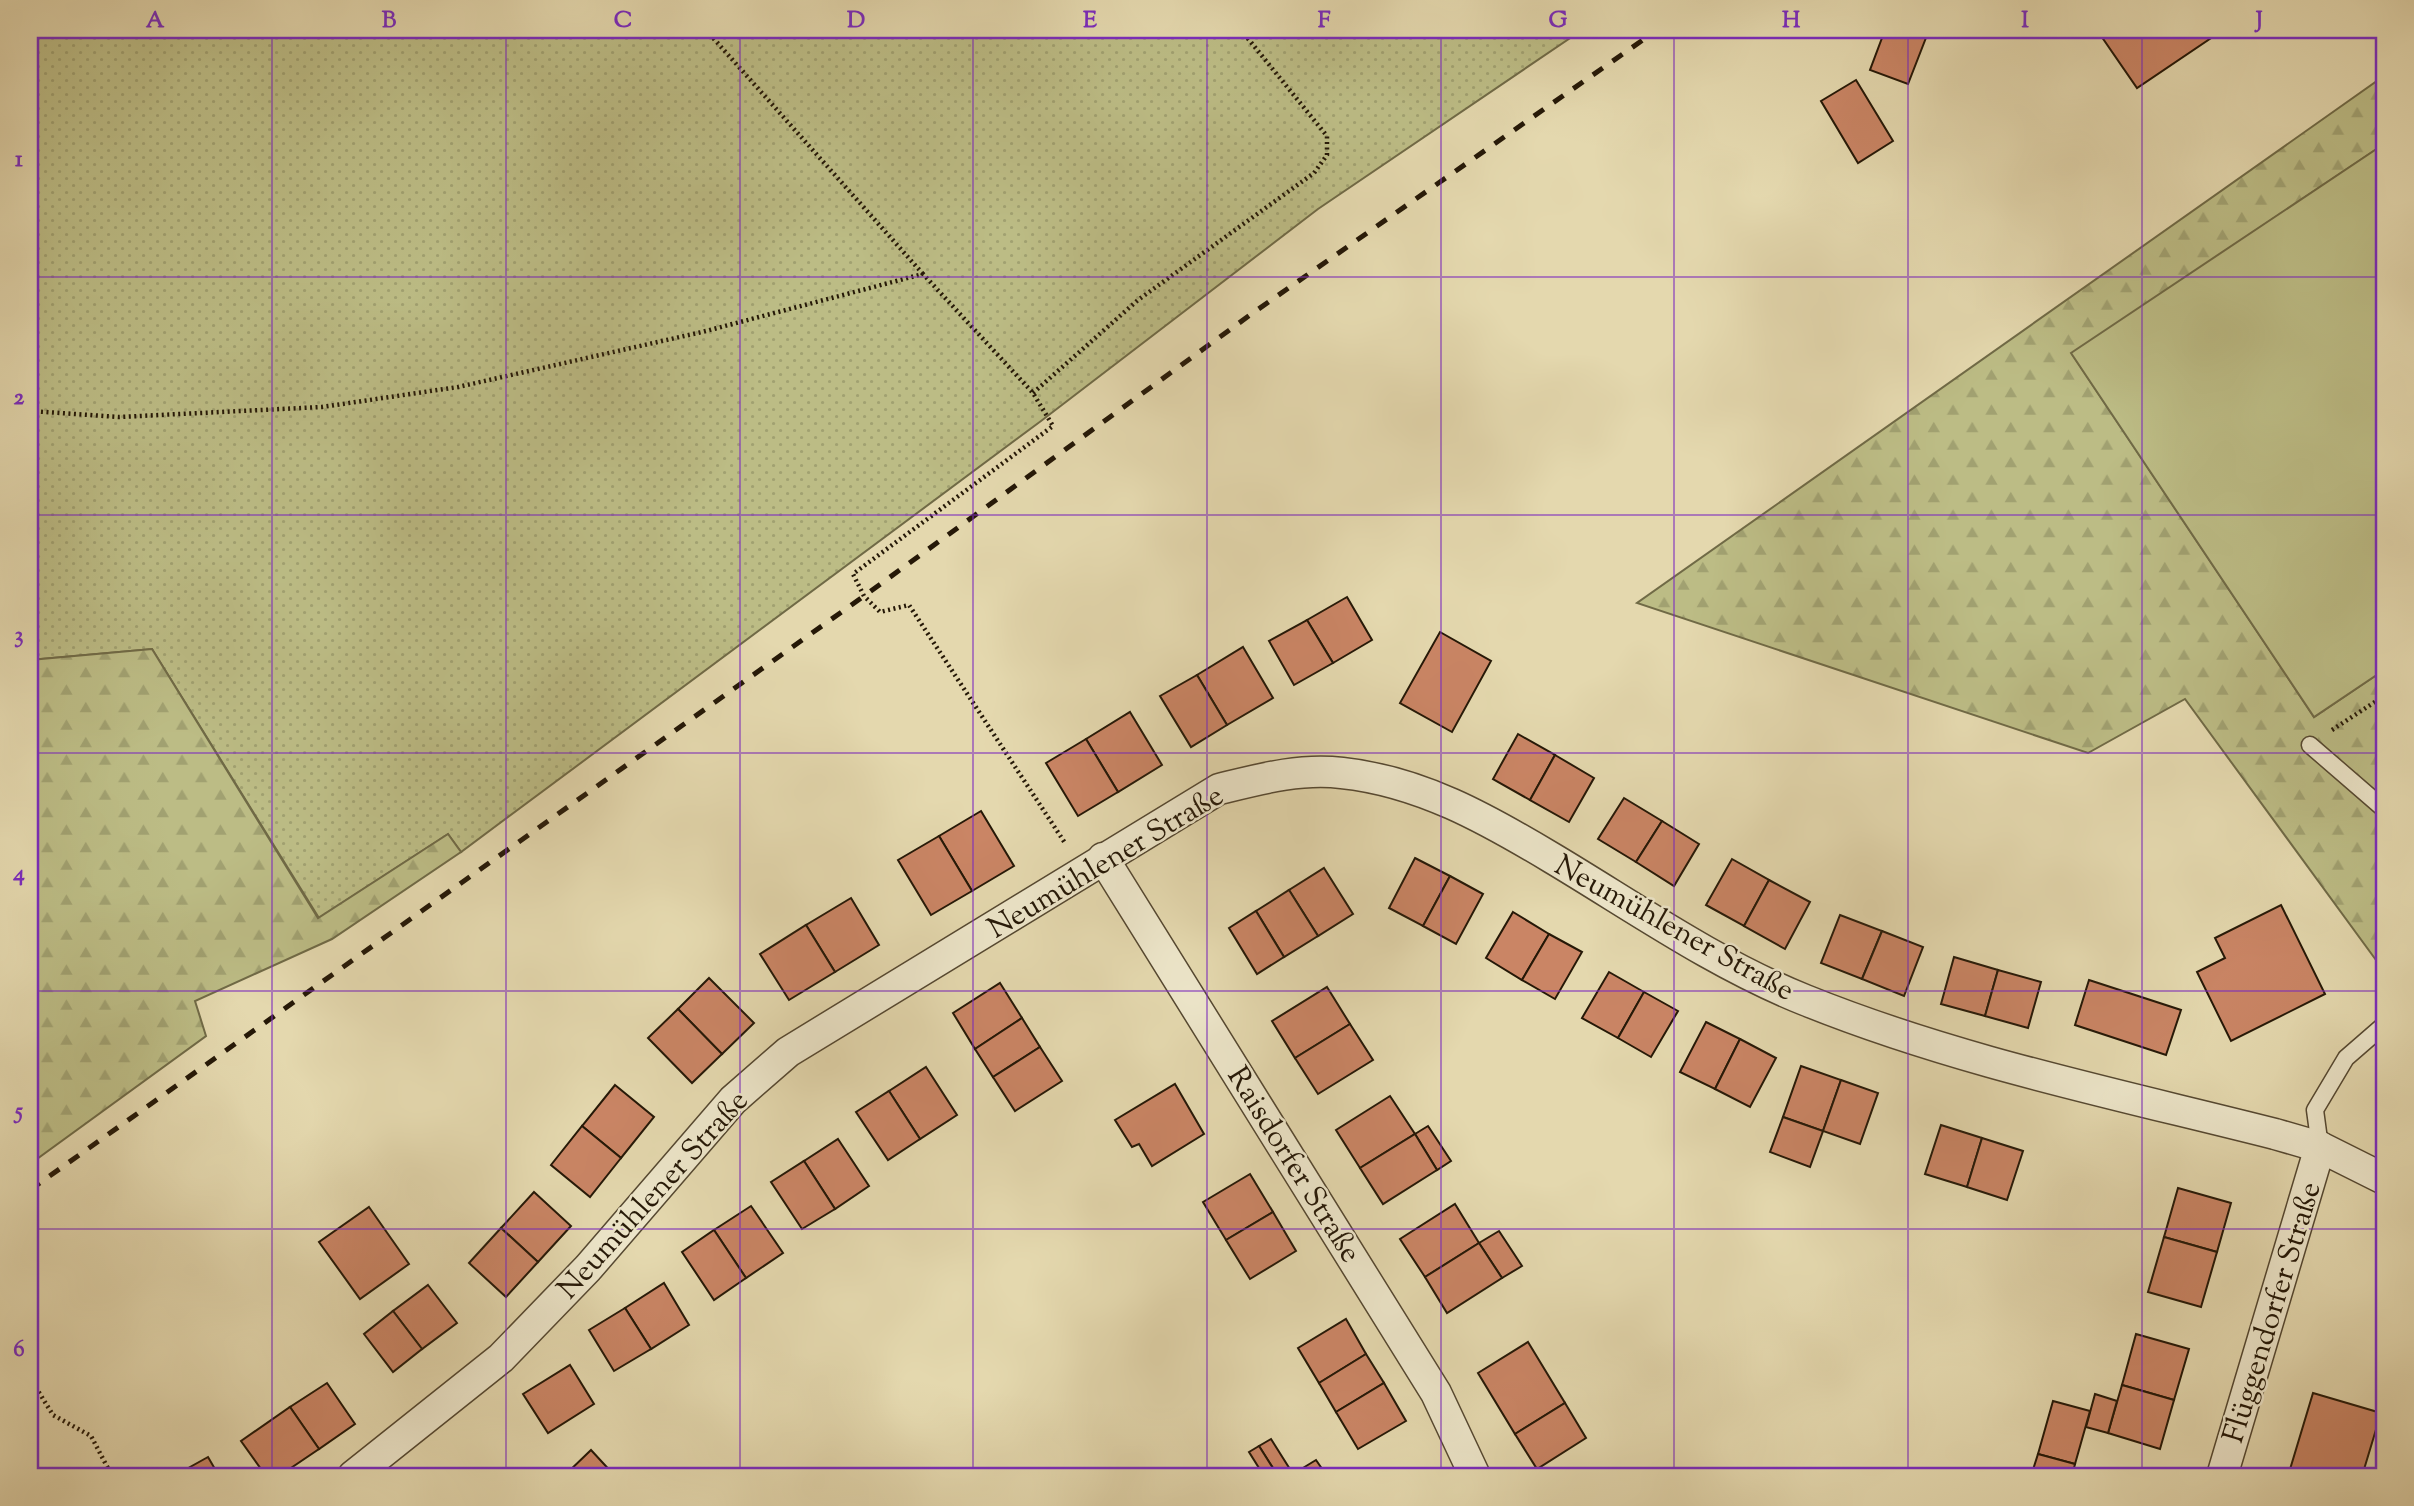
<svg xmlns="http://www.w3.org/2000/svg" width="2414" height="1506" font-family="'Sorts Mill Goudy',serif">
  <defs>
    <pattern id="green-dots" width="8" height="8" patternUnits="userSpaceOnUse" patternTransform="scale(1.75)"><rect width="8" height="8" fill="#bcbc85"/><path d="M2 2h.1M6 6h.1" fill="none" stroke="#a1a171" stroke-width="1.8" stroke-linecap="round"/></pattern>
    <pattern id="forest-firs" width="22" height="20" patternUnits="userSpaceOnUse" patternTransform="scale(1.75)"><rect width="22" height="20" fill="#bcbc85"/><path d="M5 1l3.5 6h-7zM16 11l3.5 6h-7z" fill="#a1a171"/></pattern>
  </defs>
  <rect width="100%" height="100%" fill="#e4d8ae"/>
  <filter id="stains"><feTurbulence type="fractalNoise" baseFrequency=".00286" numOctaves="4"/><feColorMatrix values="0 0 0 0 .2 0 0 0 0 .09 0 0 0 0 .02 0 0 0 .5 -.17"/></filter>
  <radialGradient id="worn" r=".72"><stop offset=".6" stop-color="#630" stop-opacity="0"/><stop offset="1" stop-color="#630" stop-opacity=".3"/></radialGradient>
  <path fill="url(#green-dots)" stroke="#706a46" stroke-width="2" d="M30 30H1582L1318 209 1041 421 461 852 448 834 319 918 152 649 30 660Z"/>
  <g fill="url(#forest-firs)" stroke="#706a46" stroke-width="2">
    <path d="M2384 76V144L2072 354 2314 717 2384 670V971L2185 699 2088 753 1637 603Z"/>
    <path d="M152 649 318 918 448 834 461 852 332 939 195 1001 206 1036 30 1164V660Z"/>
  </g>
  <path fill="#bcbc85" stroke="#706a46" stroke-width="2" d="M2384 144V670L2314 717 2071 353Z"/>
  <g fill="#ca8565" stroke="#251807" stroke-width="2">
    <path d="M1885 30H1929L1908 84 1870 70Z"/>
    <path d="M2097 30H2223L2137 88Z"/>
    <path d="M1856 80 1893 141 1858 163 1821 101Z"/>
    <path d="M1347 597 1372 640 1333 663 1307 620Z"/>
    <path d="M1307 620 1333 663 1294 685 1269 641Z"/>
    <path d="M1440 632 1491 661 1452 732 1400 703Z"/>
    <path d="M1243 647 1273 698 1227 725 1197 675Z"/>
    <path d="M1197 675 1227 725 1191 747 1160 696Z"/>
    <path d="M1130 712 1162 765 1118 792 1086 739Z"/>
    <path d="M1518 734 1555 755 1530 800 1493 779Z"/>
    <path d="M1086 739 1118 792 1078 816 1046 763Z"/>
    <path d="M1555 755 1594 778 1569 822 1530 800Z"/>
    <path d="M1624 798 1662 821 1636 862 1598 839Z"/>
    <path d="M981 811 1014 866 972 891 939 836Z"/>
    <path d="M1662 821 1699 844 1674 886 1636 862Z"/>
    <path d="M939 836 972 891 931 915 898 860Z"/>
    <path d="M1415 858 1450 876 1423 926 1389 908Z"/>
    <path d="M1732 859 1769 880 1744 926 1706 905Z"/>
    <path d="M1324 868 1353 914 1318 936 1289 890Z"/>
    <path d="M1450 876 1483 894 1456 944 1423 926Z"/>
    <path d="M1769 880 1810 902 1785 949 1744 926Z"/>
    <path d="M1289 890 1318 936 1284 957 1256 911Z"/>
    <path d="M851 898 879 945 835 972 806 925Z"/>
    <path d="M2281 905 2325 994 2231 1041 2197 972 2225 958 2215 938Z"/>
    <path d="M1256 911 1284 957 1257 974 1229 928Z"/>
    <path d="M1513 912 1549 934 1522 980 1486 958Z"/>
    <path d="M1840 915 1882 931 1862 979 1821 963Z"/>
    <path d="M806 925 835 972 789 1000 760 954Z"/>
    <path d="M1882 931 1923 947 1904 996 1862 979Z"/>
    <path d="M1549 934 1582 952 1555 999 1522 980Z"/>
    <path d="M1954 957 1998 970 1985 1016 1941 1004Z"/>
    <path d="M1998 970 2041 982 2028 1028 1985 1016Z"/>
    <path d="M1609 972 1644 992 1618 1038 1582 1018Z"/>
    <path d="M709 978 754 1023 722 1054 678 1009Z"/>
    <path d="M2089 980 2181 1010 2166 1055 2075 1025Z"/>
    <path d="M1000 983 1022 1018 975 1049 953 1013Z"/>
    <path d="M1327 987 1350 1024 1295 1058 1272 1021Z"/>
    <path d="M1644 992 1678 1011 1651 1057 1618 1038Z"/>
    <path d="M678 1009 722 1054 692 1083 648 1038Z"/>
    <path d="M1022 1018 1040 1047 993 1077 975 1049Z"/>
    <path d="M1706 1022 1740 1039 1715 1089 1680 1072Z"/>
    <path d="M1350 1024 1373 1060 1318 1094 1295 1058Z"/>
    <path d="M1740 1039 1776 1058 1750 1107 1715 1089Z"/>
    <path d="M1040 1047 1062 1081 1015 1111 993 1077Z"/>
    <path d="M1801 1066 1841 1080 1823 1131 1783 1117Z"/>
    <path d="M926 1067 957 1115 920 1139 889 1091Z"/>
    <path d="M1841 1080 1878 1093 1860 1144 1823 1131Z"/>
    <path d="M1175 1084 1204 1134 1152 1166 1139 1144 1132 1147 1115 1120Z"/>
    <path d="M615 1085 654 1117 621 1158 582 1126Z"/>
    <path d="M889 1091 920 1139 888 1160 856 1112Z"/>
    <path d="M1390 1096 1415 1134 1360 1168 1336 1130Z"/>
    <path d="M1783 1117 1823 1131 1810 1167 1770 1152Z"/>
    <path d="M1941 1125 1982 1138 1967 1187 1925 1174Z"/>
    <path d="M582 1126 621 1158 590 1197 551 1165Z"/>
    <path d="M1428 1126 1451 1161 1437 1170 1415 1134Z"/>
    <path d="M1415 1134 1437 1170 1383 1204 1360 1168Z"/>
    <path d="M1982 1138 2023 1151 2007 1200 1967 1187Z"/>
    <path d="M838 1139 869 1186 835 1209 804 1161Z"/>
    <path d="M804 1161 835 1209 802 1229 771 1182Z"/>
    <path d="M1250 1174 1273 1212 1226 1240 1203 1202Z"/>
    <path d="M2178 1188 2231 1203 2217 1252 2164 1237Z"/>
    <path d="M534 1192 571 1226 538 1262 501 1228Z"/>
    <path d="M1455 1204 1479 1243 1425 1277 1400 1239Z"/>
    <path d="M751 1206 783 1253 746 1278 714 1230Z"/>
    <path d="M369 1207 409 1264 360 1299 319 1242Z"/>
    <path d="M1273 1212 1296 1251 1250 1279 1226 1240Z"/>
    <path d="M501 1228 538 1262 506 1297 469 1263Z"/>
    <path d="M714 1230 746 1278 714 1300 682 1252Z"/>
    <path d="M1499 1231 1522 1266 1502 1278 1479 1243Z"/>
    <path d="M2164 1237 2217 1252 2201 1307 2148 1292Z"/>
    <path d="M1479 1243 1502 1278 1447 1313 1425 1277Z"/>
    <path d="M664 1283 689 1325 651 1349 625 1308Z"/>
    <path d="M428 1285 457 1323 422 1349 393 1311Z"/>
    <path d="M625 1308 651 1349 614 1371 589 1330Z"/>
    <path d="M393 1311 422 1349 393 1372 364 1334Z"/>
    <path d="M1346 1319 1366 1354 1319 1383 1298 1348Z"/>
    <path d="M2136 1334 2189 1349 2174 1400 2122 1385Z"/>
    <path d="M1528 1342 1565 1403 1515 1434 1478 1373Z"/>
    <path d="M1366 1354 1384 1383 1336 1412 1319 1383Z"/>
    <path d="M570 1365 594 1404 548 1433 523 1394Z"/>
    <path d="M327 1383 355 1424 319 1449 290 1407Z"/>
    <path d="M1384 1383 1406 1421 1358 1449 1336 1412Z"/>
    <path d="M2122 1385 2174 1400 2160 1449 2108 1433Z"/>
    <path d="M2313 1393 2381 1413 2362 1476H2288Z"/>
    <path d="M2095 1394 2117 1401 2108 1433 2086 1427Z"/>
    <path d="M2053 1401 2090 1411 2075 1464 2038 1454Z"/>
    <path d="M1565 1403 1586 1438 1537 1469 1515 1434Z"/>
    <path d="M290 1407 319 1449 279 1476H266L241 1441Z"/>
    <path d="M1271 1439 1293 1474 1290 1476H1278L1259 1446Z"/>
    <path d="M1259 1446 1278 1476H1264L1249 1452Z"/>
    <path d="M591 1450 615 1476H566L565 1475Z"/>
    <path d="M2038 1454 2075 1464 2072 1476H2031Z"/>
    <path d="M208 1457 219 1476H174Z"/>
    <path d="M1316 1460 1327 1476H1290L1293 1474Z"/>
  </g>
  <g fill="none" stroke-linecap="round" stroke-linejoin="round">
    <defs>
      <g id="lane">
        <path d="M2310 745 2384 809"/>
        <path d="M2320 1147 2315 1110 2346 1058 2384 1025"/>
      </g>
      <g id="street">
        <path d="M1103 858 1436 1393 1475 1476"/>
        <path d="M353 1476 501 1358 588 1268 733 1100 788 1052 1219 789C1260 779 1300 768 1342 773 1420 781 1487 819 1552 858 1634 907 1715 964 1805 1000 1956 1061 2117 1094 2275 1134L2320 1147 2384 1179"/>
        <path d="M2222 1476 2320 1147"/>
      </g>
    </defs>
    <use href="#lane" stroke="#554831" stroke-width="19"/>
    <use href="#street" stroke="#554831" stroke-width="33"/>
    <g stroke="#251807" stroke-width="4.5" stroke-dasharray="2 3.5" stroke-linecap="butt">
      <path d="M706 30 923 274"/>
      <path d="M1033 393 1138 300 1314 173 1327 155V136L1241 30"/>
      <path d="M30 411 119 417 322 407 458 387 702 332 923 274 1033 393 1053 426 853 574 864 596 880 612 909 605 1065 843"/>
      <path d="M2332 730 2384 696"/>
      <path d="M30 1378 53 1415 91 1436 112 1476"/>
    </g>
    <use href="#lane" stroke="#ede6ca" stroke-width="16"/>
    <use href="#street" stroke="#ede6ca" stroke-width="30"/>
    <path stroke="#251807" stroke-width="5" stroke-dasharray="12 12" stroke-linecap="butt" d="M30 1190 864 596 1250 315 1657 30"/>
  </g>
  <path fill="none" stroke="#7b2cbf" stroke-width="2" stroke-opacity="0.55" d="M272 30V1476M506 30V1476M740 30V1476M973 30V1476M1207 30V1476M1441 30V1476M1674 30V1476M1908 30V1476M2142 30V1476M30 277H2384M30 515H2384M30 753H2384M30 991H2384M30 1229H2384"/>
  <g text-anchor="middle" stroke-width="5" stroke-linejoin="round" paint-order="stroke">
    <g font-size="30" fill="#251807" stroke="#ede6ca">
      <text transform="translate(1105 861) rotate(-31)" y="10">Neumühlener Straße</text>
      <text transform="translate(1675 927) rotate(29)" y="10">Neumühlener Straße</text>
      <text transform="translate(1295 1164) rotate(58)" y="10">Raisdorfer Straße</text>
      <text transform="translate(652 1194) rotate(-48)" y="10">Neumühlener Straße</text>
      <text transform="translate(2271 1312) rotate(-73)" y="10">Flüggendorfer Straße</text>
    </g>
  </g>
  <rect width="2414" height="1506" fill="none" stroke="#e4d8ae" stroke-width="77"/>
  <rect x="38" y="38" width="2338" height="1430" fill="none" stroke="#7b2cbf" stroke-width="2.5"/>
  <g font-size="23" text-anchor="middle" font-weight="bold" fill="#7b2cbf">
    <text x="155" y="27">A</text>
    <text x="389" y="27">B</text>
    <text x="623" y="27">C</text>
    <text x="856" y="27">D</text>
    <text x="1090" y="27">E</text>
    <text x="1324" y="27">F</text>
    <text x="1558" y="27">G</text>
    <text x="1791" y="27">H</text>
    <text x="2025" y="27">I</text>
    <text x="2259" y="27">J</text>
    <text x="19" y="166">1</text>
    <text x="19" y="404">2</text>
    <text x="19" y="642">3</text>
    <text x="19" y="880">4</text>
    <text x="19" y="1118">5</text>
    <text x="19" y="1356">6</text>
  </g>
  <rect width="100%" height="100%" filter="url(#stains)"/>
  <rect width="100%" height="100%" fill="url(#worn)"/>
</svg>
